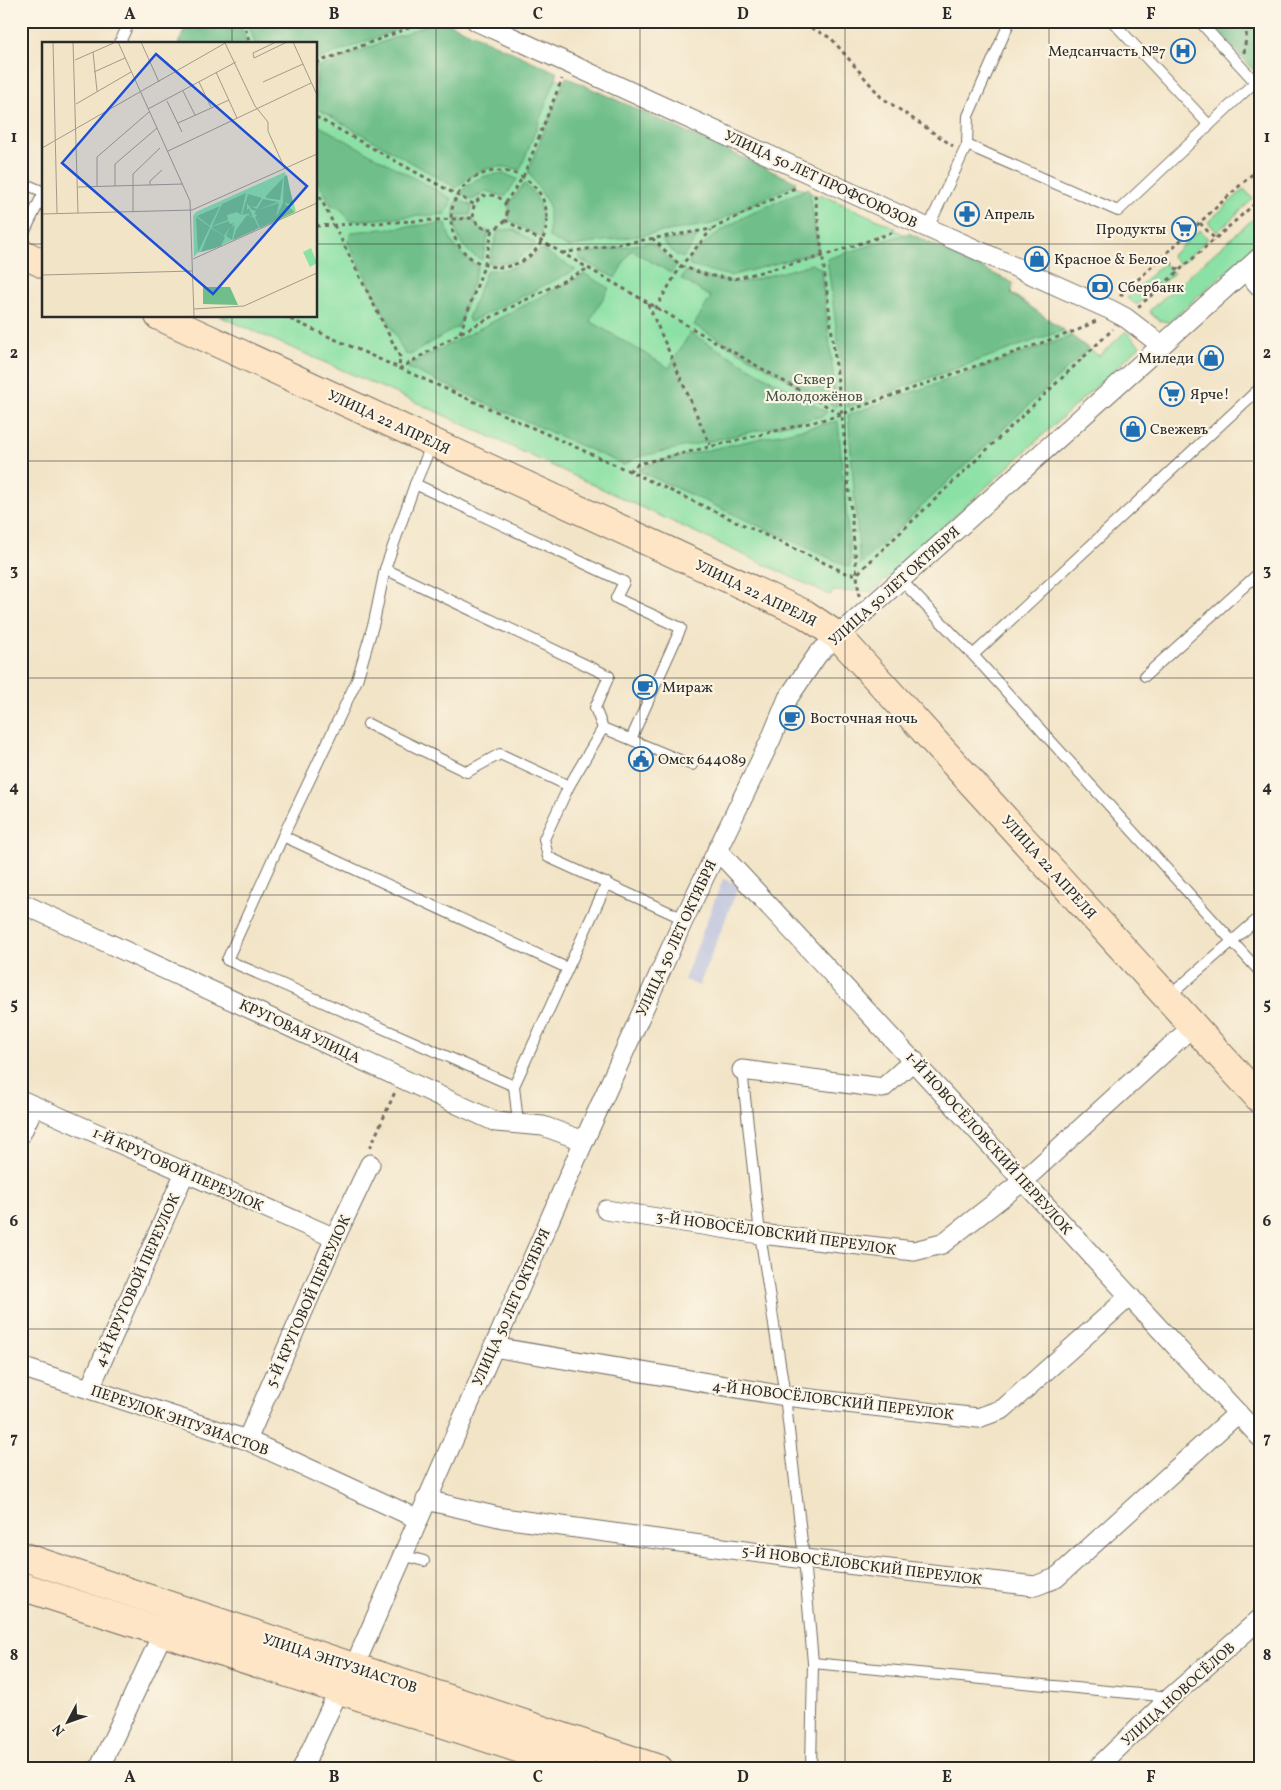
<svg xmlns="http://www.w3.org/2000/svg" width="1281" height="1790" font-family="Vollkorn,serif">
  <rect width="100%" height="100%" fill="#fcf5e5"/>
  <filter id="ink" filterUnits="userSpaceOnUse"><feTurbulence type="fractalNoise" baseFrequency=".02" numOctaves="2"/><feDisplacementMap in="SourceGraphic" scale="10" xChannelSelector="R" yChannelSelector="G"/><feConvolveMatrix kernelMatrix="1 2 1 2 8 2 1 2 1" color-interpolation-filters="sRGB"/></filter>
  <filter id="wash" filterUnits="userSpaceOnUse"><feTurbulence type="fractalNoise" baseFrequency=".0096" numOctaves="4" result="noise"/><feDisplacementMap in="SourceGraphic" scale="20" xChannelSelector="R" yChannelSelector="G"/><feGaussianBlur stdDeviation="1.12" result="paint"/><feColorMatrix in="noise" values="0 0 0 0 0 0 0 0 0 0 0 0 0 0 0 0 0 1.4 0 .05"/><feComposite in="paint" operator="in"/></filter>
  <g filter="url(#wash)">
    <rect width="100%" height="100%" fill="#f2e4c7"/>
    <path fill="#bdc3de" d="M723 879 739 885 699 986 684 980Z"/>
    <g fill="#8be1a5" stroke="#5b8668">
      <path d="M189 21H429L820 197V194L896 228 893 229 978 269 1099 356 1126 331 1140 346 873 591H834L830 595 422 405 219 316H316V44H178Z"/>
      <path d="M1244 189 1253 199 1217 232 1208 222Z"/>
      <path d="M21 201 30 207 21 224Z"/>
      <path d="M1253 219 1260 227V242L1169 322 1160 321 1151 314 1150 310Z"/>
      <path d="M1200 230 1208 239 1180 265 1171 256Z"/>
      <path d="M1164 263 1174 273 1137 305 1127 298Z"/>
    </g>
    <g fill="#70bf8a" stroke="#4e755a">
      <path d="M189 21H239L247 44H178Z"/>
      <path d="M248 21H420L316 60V44H255Z"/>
      <path d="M437 21H444L558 73 520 170C494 162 476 170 456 188L316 108V68Z"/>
      <path d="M1209 21H1260V78Z"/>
      <path d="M566 77 796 182 795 184 712 224 567 247 549 237V205L528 171Z"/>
      <path d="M316 124 452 199 446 214 350 221 342 210 331 205 316 177Z"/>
      <path d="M505 174 517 179 505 197 487 191 472 200 461 193C473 178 485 174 505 174Z"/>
      <path d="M524 184C542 196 544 218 540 237L509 220V204Z"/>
      <path d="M809 188 818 247 814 253 730 276 690 266 689 261C718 222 766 208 809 188Z"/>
      <path d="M458 199 472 206 470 215H454V206Z"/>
      <path d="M455 219H473L480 229 489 232 482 260C465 252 455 238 455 219Z"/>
      <path d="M446 223C449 244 460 256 478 266L459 326 410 355 405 354 348 242 352 232Z"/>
      <path d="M513 229 535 243 534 246 514 262 489 263 498 231Z"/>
      <path d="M909 233 1013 283 1011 294 1064 330 847 407 827 259Z"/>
      <path d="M698 236 683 258 676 255 662 241Z"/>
      <path d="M650 242 676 265 671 273 631 250 615 278 581 260 579 255Z"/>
      <path d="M541 249 576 270 470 322 468 318 487 270C511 271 524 265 541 249Z"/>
      <path d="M812 264 821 269 837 406 835 407 694 325 711 297 681 279 686 271 703 277 741 283Z"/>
      <path d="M585 274 609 288 590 321 669 368 690 333 827 412 823 416 638 457 624 465 408 368 407 366Z"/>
      <path d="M1072 336 1088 349 860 565 848 415Z"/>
      <path d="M838 421 851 564 849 567 641 472 642 468 659 461Z"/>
    </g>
  </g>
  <g filter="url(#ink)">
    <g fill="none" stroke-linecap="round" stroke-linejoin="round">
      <defs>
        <g id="lane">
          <path d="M1112 21 1209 125"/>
          <path d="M1199 21 1259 86"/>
          <path d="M119 44 130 21"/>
          <path d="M967 145 1118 211 1255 82"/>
          <path d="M21 182 44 192"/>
          <path d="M928 228 967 145 968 116 1010 21"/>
          <path d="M21 239 44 192"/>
          <path d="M415 484 624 582 616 598 681 628 631 739"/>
          <path d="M385 569 609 676 595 708 603 728 692 765"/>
          <path d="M901 580 973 655 1260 972"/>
          <path d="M973 655 1260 388"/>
          <path d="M1145 676 1260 572"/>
          <path d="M368 724 467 772 500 754 569 786"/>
          <path d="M603 728 569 786 544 839 548 857 684 919"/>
          <path d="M283 836 357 680 374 622 385 569 415 484 432 444"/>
          <path d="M1168 997 1260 917"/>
          <path d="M742 1070 760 1234 785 1396 804 1559 813 1663 811 1769"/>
          <path d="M514 1086 227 960 283 836 567 968"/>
          <path d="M518 1123 514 1086 607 883"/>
          <path d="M402 1555 424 1561"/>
          <path d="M813 1663 1171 1697"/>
        </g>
        <g id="street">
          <path d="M476 21 919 224 1111 310 1126 318 1161 345"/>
          <path d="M1245 270 1260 287"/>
          <path d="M717 850C899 1044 1078 1242 1260 1437"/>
          <path d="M21 903 496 1122 543 1126 584 1141"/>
          <path d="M742 1070 883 1088 914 1060"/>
          <path d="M21 1100 335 1238"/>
          <path d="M21 1134 34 1106"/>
          <path d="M606 1210 760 1234 914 1251 942 1244 1023 1181 1193 1026"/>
          <path d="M493 1347 785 1396 978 1418 1003 1409 1130 1296"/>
          <path d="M21 1367 247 1440 418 1519"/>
          <path d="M90 1388 185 1172"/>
          <path d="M247 1440 335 1238 370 1164"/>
          <path d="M426 1500 503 1518 804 1559 1035 1586 1056 1578 1238 1413"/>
          <path d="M99 1769 168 1622"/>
          <path d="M302 1769 340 1688 354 1667 584 1141 684 919 771 739 788 698 818 654 1260 257"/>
          <path d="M1096 1769 1171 1697 1260 1619"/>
        </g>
        <g id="secondary">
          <path d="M21 253 44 264"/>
          <path d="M159 316 805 614 839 637 1260 1099"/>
          <path d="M21 1556 659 1769"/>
          <path d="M21 1586 582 1769"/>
        </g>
      </defs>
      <use href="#lane" stroke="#716c62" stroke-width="12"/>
      <use href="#street" stroke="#716c62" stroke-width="21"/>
      <use href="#secondary" stroke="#716c62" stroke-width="30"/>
      <g stroke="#716c62" stroke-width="3" stroke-dasharray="4 4" stroke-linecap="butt">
        <path d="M243 21 250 44"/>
        <path d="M451 21 460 25"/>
        <path d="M797 21 831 38 881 97 953 146"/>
        <path d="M1244 53 1248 21"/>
        <path d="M316 63 427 21"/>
        <path d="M316 117 475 205"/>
        <circle cx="499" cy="219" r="48"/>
        <path d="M316 189 400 357 399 369"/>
        <path d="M815 195 842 415 859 596"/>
        <circle cx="490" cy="212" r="17"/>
        <path d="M505 203 523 177 562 79"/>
        <path d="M505 220 842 415"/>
        <path d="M1200 223 1215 239"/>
        <path d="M316 226 474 218"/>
        <path d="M652 238 681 266 707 275 734 279 823 256 894 232"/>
        <path d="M562 253 712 229 797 187"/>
        <path d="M1164 256 1179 271"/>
        <path d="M1120 296 1260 167"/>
        <path d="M648 304 710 445"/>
        <path d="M1138 307 1260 199"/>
        <path d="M655 309 681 266 711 230"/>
        <path d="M283 316 629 471 848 574H857L1113 329"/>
        <path d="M460 333 484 266 493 229"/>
        <path d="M399 369 460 333 587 269"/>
        <path d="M629 471 638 464 842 415 851 410 1078 330 1096 321"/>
        <path d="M370 1148 395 1092"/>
      </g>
      <use href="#lane" stroke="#fff" stroke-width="10"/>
      <use href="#street" stroke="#fff" stroke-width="19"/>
      <use href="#secondary" stroke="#fde5c5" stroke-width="28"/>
    </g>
  </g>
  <path fill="none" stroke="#2b2b2b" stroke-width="1" stroke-opacity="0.55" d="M232 21V44M436 21V1769M640 21V1769M845 21V1769M1049 21V1769M21 244H44M316 244H1260M232 316V1769M21 461H1260M21 678H1260M21 895H1260M21 1112H1260M21 1329H1260M21 1546H1260"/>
  <defs>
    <symbol id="hospital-ring" viewBox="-11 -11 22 22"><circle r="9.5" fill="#fcf5e5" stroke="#1f6fb2" stroke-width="1.5"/><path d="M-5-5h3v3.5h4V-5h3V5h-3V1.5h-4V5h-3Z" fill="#1f6fb2"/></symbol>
    <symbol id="pharmacy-ring" viewBox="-11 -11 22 22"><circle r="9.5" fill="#fcf5e5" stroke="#1f6fb2" stroke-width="1.5"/><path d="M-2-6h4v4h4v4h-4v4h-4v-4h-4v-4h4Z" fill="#1f6fb2"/></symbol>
    <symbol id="supermarket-ring" viewBox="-11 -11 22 22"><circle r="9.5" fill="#fcf5e5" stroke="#1f6fb2" stroke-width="1.5"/><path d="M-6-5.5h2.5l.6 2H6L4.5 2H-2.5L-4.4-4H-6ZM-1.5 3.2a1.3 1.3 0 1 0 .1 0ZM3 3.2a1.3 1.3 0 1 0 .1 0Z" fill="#1f6fb2"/></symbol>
    <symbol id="shop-ring" viewBox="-11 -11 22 22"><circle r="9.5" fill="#fcf5e5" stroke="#1f6fb2" stroke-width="1.5"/><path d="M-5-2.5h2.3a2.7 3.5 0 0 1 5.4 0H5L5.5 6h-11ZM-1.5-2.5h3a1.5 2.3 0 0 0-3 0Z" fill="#1f6fb2"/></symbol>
    <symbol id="bank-ring" viewBox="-11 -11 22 22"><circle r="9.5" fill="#fcf5e5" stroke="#1f6fb2" stroke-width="1.5"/><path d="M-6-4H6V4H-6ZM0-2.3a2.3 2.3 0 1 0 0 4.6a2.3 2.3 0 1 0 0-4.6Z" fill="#1f6fb2"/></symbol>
    <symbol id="cafe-ring" viewBox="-11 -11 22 22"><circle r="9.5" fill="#fcf5e5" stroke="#1f6fb2" stroke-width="1.5"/><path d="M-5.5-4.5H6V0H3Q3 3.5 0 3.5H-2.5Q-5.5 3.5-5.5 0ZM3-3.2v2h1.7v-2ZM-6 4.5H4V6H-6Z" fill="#1f6fb2"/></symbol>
    <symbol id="civic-ring" viewBox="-11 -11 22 22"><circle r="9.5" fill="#fcf5e5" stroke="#1f6fb2" stroke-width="1.5"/><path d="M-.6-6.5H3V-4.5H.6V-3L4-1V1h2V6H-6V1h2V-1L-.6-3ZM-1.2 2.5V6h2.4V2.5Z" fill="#1f6fb2"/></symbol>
  </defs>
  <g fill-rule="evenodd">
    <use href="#hospital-ring" x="1169" y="37" width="28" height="28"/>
    <use href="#pharmacy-ring" x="953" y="200" width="28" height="28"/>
    <use href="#supermarket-ring" x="1170" y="215" width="28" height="28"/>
    <use href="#shop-ring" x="1023" y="245" width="28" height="28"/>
    <use href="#bank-ring" x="1086" y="273" width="28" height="28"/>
    <use href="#shop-ring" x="1197" y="344" width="28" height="28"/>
    <use href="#supermarket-ring" x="1158" y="380" width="28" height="28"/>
    <use href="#shop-ring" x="1119" y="415" width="28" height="28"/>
    <use href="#cafe-ring" x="631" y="673" width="28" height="28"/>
    <use href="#cafe-ring" x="778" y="704" width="28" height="28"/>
    <use href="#civic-ring" x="627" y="745" width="28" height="28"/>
  </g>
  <g text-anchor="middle" stroke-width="4.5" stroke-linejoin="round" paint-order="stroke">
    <g font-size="15" fill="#2b2b2b" stroke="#fcf5e5" text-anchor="start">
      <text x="1166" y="56" text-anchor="end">Медсанчасть №7</text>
      <text x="984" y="219">Апрель</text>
      <text x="1166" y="234" text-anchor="end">Продукты</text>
      <text x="1054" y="264">Красное &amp; Белое</text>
      <text x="1118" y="292">Сбербанк</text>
      <text x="1194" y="363" text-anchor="end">Миледи</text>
      <text x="1190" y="399">Ярче!</text>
      <text x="1150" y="434">Свежевъ</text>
      <text x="662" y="692">Мираж</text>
      <text x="810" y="723">Восточная ночь</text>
      <text x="658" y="764">Омск 644089</text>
    </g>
    <g font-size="15" fill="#2b2b2b" stroke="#fcf5e5">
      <text transform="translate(821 179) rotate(25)" y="5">УЛИЦА 50 ЛЕТ ПРОФСОЮЗОВ</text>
      <text transform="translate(389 422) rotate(25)" y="5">УЛИЦА 22 АПРЕЛЯ</text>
      <text transform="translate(894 586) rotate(-42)" y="5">УЛИЦА 50 ЛЕТ ОКТЯБРЯ</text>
      <text transform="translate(756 593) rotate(26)" y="5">УЛИЦА 22 АПРЕЛЯ</text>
      <text transform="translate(1049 867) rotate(48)" y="5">УЛИЦА 22 АПРЕЛЯ</text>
      <text transform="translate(676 938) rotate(-65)" y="5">УЛИЦА 50 ЛЕТ ОКТЯБРЯ</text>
      <text transform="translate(300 1031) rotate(25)" y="5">КРУГОВАЯ УЛИЦА</text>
      <text transform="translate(989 1143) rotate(48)" y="5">1-Й НОВОСЁЛОВСКИЙ ПЕРЕУЛОК</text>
      <text transform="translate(178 1169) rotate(24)" y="5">1-Й КРУГОВОЙ ПЕРЕУЛОК</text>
      <text transform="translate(776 1233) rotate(8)" y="5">3-Й НОВОСЁЛОВСКИЙ ПЕРЕУЛОК</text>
      <text transform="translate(137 1280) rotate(-66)" y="5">4-Й КРУГОВОЙ ПЕРЕУЛОК</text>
      <text transform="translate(308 1301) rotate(-66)" y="5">5-Й КРУГОВОЙ ПЕРЕУЛОК</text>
      <text transform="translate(511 1307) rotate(-66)" y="5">УЛИЦА 50 ЛЕТ ОКТЯБРЯ</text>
      <text transform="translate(833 1400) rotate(7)" y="5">4-Й НОВОСЁЛОВСКИЙ ПЕРЕУЛОК</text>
      <text transform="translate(180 1420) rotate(19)" y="5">ПЕРЕУЛОК ЭНТУЗИАСТОВ</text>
      <text transform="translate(862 1565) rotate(7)" y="5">5-Й НОВОСЁЛОВСКИЙ ПЕРЕУЛОК</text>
      <text transform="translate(340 1663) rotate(18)" y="5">УЛИЦА ЭНТУЗИАСТОВ</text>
      <text transform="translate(1178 1694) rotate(-42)" y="5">УЛИЦА НОВОСЁЛОВ</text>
    </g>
    <g font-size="15" fill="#43584a" stroke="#fcf5e5">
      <text x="814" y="384">Сквер<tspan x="814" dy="17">Молодожёнов</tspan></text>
    </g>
  </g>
  <g transform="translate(42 42)">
    <rect width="275" height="275" fill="#f2e4c7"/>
    <path d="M243 130 254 169 171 207 155 211 152 215 151 174 154 170ZM269 206 275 221 268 225 261 210Z" fill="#8be1a5"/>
    <path d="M245 133 251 162 242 161 253 170 218 186 213 175 215 173 212 172 214 169 210 168 205 161V168L207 166 211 175 206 173 208 171 200 173 206 152 220 156 214 165 209 164 215 167 221 157 236 160 215 168 237 161 234 175 241 161 242 135ZM241 136 238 158 224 156V154ZM204 151 199 173 195 170 185 173 186 178 170 184 180 162ZM178 164 168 184 155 174ZM205 173 212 176 217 186 191 198 194 188ZM154 175 168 185 156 210ZM187 179 188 182 192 181 189 185 193 183 190 198 184 194 188 185 182 194 169 185ZM169 186 183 195 179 204 159 210ZM161 245H188L196 263 161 262Z" fill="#70bf8a"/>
    <path fill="none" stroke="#a29a89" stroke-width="1" d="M11 0 15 171M31 0 36 171M76 0 148 159 152 275M99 0 117 40M234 0 211 11 212 16 245 0M251 0 275 53M183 1 213 64 226 80V89L243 127M51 10 55 49M33 18 74 0M52 30 83 16M174 30 195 76M157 40 169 65M221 40 261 22M141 49 153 73M125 59 140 90M34 62 89 30M106 67 194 20M136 81 187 58M0 106 185 0M126 109 269 41M108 143V139L120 128M73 144V122L115 86M36 145 141 142M55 145V115L107 70M91 169V132L118 106M0 172 150 168 275 112M151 217 275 161M0 233 151 229M152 267 202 264 275 231"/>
    <path fill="#1d4ed8" fill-opacity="0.15" stroke="#1d4ed8" stroke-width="2.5" d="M114 12 265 144 171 252 20 121Z"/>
    <rect width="275" height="275" fill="none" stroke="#2b2b2b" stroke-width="2.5"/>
  </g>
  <rect width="1281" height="1790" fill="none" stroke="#fcf5e5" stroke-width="55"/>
  <g transform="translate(68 1722) rotate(229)" stroke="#fcf5e5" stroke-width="4" paint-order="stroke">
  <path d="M0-4L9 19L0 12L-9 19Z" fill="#2b2b2b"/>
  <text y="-8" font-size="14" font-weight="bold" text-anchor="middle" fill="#2b2b2b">N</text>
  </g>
  <rect x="28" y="28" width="1226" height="1734" fill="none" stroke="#2b2b2b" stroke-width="2"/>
  <g font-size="16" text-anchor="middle" font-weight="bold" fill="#2b2b2b">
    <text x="130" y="19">A</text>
    <text x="334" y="19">B</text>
    <text x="538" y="19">C</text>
    <text x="743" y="19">D</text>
    <text x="947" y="19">E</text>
    <text x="1151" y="19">F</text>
    <text x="14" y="142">1</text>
    <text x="1267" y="142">1</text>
    <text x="14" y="358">2</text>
    <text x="1267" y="358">2</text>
    <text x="14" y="575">3</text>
    <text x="1267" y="575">3</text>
    <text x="14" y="792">4</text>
    <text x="1267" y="792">4</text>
    <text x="14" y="1009">5</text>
    <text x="1267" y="1009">5</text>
    <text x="14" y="1226">6</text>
    <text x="1267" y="1226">6</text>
    <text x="14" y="1443">7</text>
    <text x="1267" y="1443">7</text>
    <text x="14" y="1660">8</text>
    <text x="1267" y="1660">8</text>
    <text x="130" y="1782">A</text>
    <text x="334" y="1782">B</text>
    <text x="538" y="1782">C</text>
    <text x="743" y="1782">D</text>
    <text x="947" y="1782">E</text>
    <text x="1151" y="1782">F</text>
  </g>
</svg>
